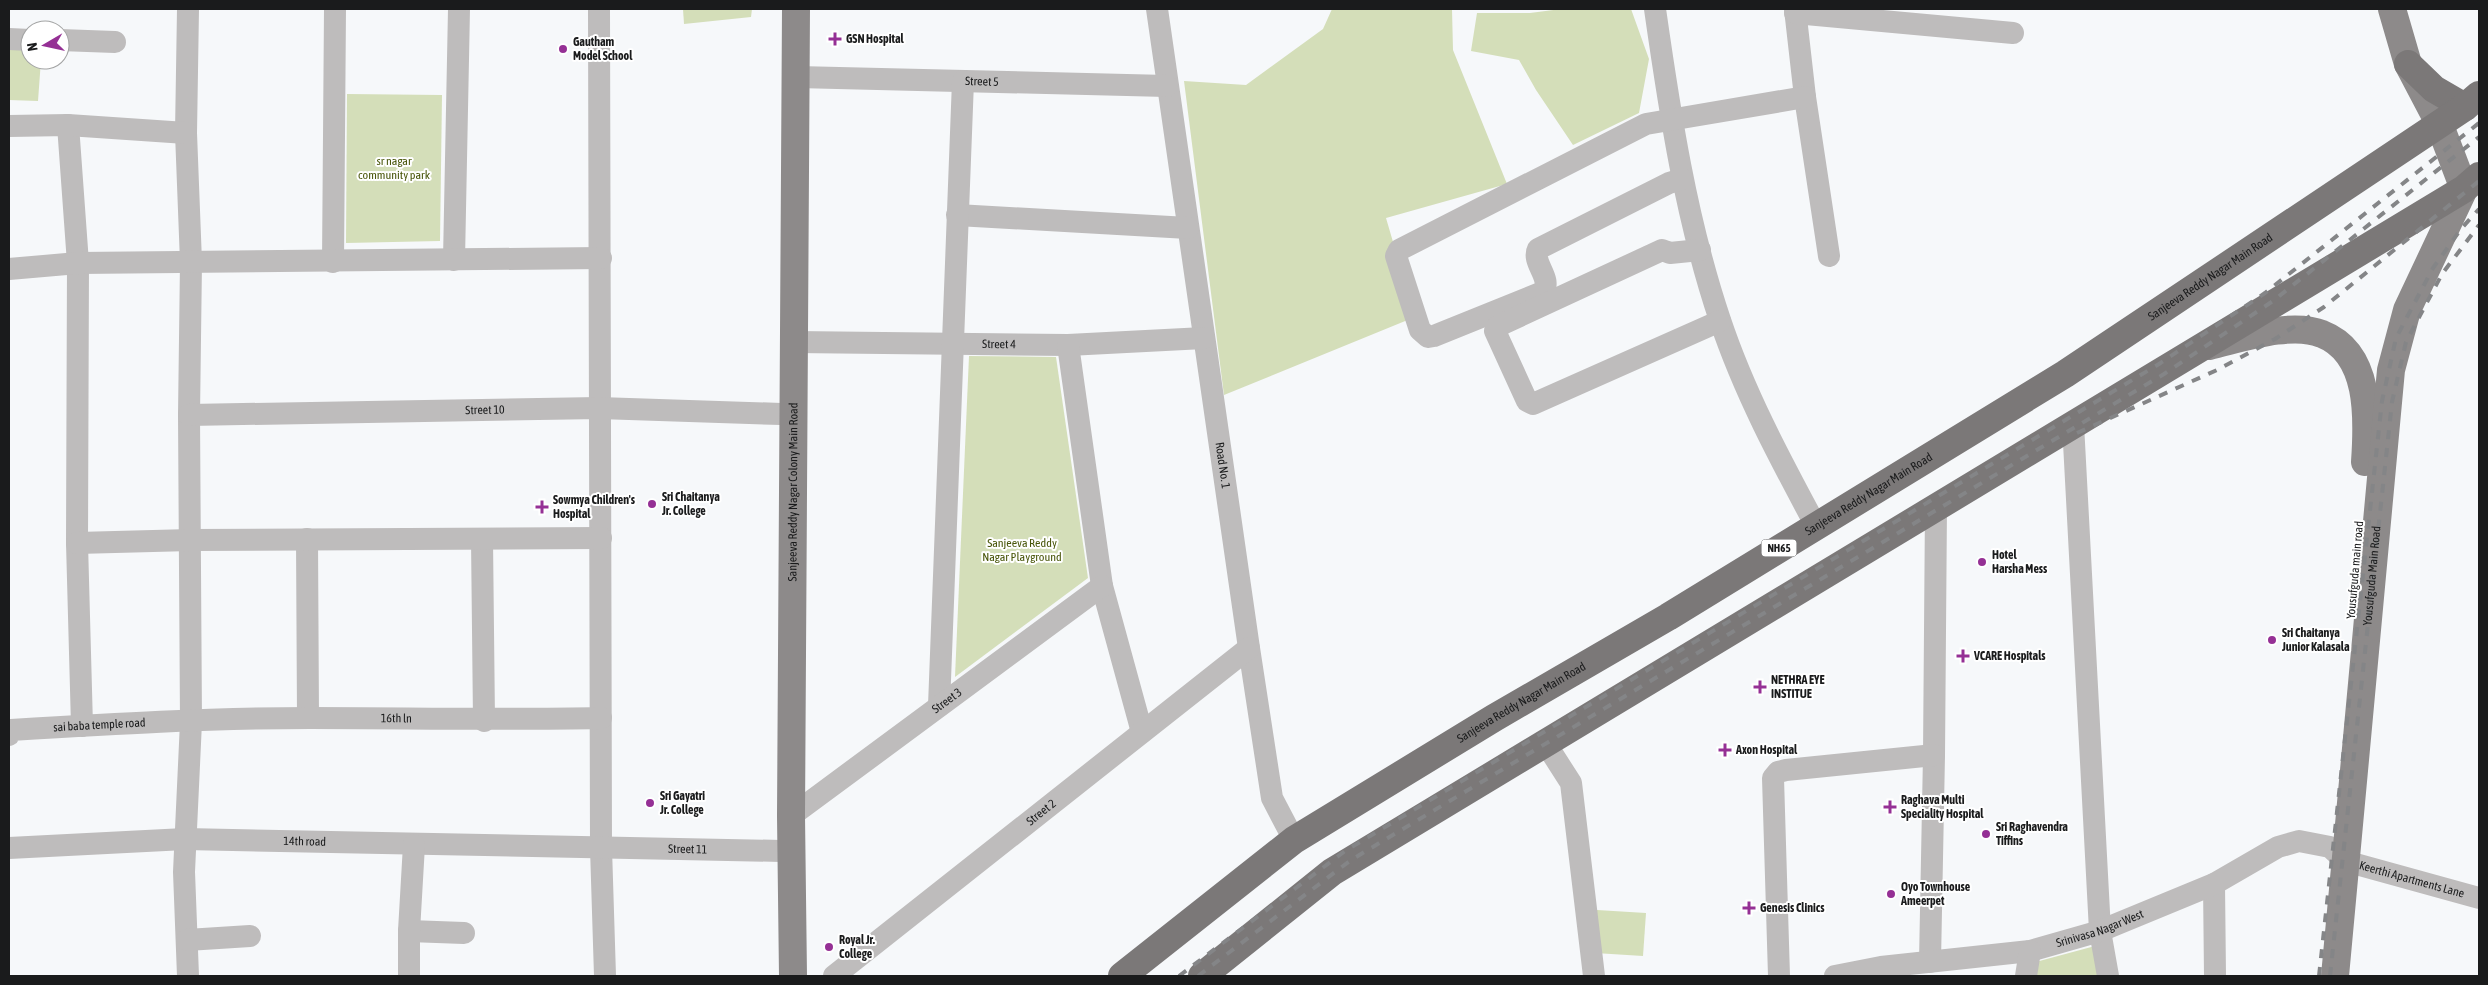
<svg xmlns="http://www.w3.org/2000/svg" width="2488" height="985" font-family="'Asap Condensed',sans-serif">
  <rect width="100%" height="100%" fill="#f6f8fa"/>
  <g fill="#d4deb9">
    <path d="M683 9H752L751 17 684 24Z"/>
    <path d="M1332 9H1452L1453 50 1507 184 1386 218 1415 317 1224 395 1184 81 1246 85 1323 29Z"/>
    <path d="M1561 9H1631L1649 59 1639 113 1573 145 1536 90 1519 60 1471 51 1477 13H1530Z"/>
    <path d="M9 43 30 45V60H41L38 101 9 100Z"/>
    <path d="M347 94 442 95 440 241 346 243Z"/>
    <path d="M969 356 1056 357 1088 578 955 677Z"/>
    <path d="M1597 910 1646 913 1643 956 1595 953Z"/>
    <path d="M2095 946 2098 976H2030L2032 963Z"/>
  </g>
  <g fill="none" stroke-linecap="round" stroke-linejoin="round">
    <g stroke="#bebcbc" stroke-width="22">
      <path d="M188 9 186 133 191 262 189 415 191 722 184 872 188 976"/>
      <path d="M599 9 601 848 605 976"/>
      <path id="s1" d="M1157 9 1249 648 1272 798 1294 840"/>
      <path d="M1655 9C1670 114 1686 219 1720 320 1744 392 1780 459 1816 526"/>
      <path d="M1795 9 1805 97 1829 256"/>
      <path d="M1795 13 2013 33"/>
      <path d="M9 39 30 40"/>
      <path d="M60 40 115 42"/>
      <path id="s2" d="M797 77 1167 86"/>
      <path d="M68 125 78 263 77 543 82 726"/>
      <path d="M9 126 68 125 186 133"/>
      <path d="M1682 179 1669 183 1538 249C1531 263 1553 278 1543 292L1434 336 1428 337 1420 330 1396 256 1399 250 1646 124 1805 97"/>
      <path d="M957 215 1188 228"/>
      <path d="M1700 250 1670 253 1662 250 1498 326 1495 331 1527 401 1533 404 1720 321"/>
      <path d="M454 260 459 9"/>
      <path d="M333 262 335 9"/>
      <path d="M9 269 78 263 601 258"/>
      <path id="s3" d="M794 342 1068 345 1204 338"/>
      <path d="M1068 345 1102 586 1142 732"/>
      <path id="s4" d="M189 415 599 408 781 414"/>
      <path d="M2073 424 2100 931 2108 976"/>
      <path d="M307 539 308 718"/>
      <path d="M482 539 484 721"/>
      <path d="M77 543 191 540 601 538"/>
      <path d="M939 706 963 81"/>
      <path id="s5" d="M9 735 11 730C110 724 211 718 310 718 407 718 504 720 601 718"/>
      <path d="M1546 744 1571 783 1594 976"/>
      <path id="s6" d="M791 816 1102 586"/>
      <path id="s7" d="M9 848 185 839 781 851"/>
      <path d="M2214 884 2215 976"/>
      <path d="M409 931 464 933"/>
      <path d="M187 940 250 936"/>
      <path d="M1930 962 1934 755 1936 506"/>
      <path d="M409 976V931L414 845"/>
      <path id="s8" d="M834 976 1249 648"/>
      <path d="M1779 976 1773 778 1778 772 1786 770 1934 755"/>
      <path id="s9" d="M1835 976 1881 967 2030 951 2100 931 2214 884 2278 847 2299 841 2330 847 2345 861 2479 898"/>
      <path d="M2026 976 2030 951"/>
    </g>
    <g stroke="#8d8a8a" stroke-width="28">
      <path d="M2209 346C2240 339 2291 321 2322 334 2371 353 2368 419 2365 462"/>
      <path id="s10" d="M793 976 791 816 796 9"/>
      <path id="s11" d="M2335 976 2391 370 2407 310 2464 189 2439 123 2408 64 2392 9"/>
    </g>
    <g stroke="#7b7878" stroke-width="28">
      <path d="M2408 64 2434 89 2465 107"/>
      <path id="s12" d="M1122 976 1294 840 1494 718 1668 617 2065 374 2465 107 2479 95"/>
      <path d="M1202 976 1332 872 2464 189 2479 176"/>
    </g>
    <g stroke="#848587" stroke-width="4" stroke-dasharray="9 9" stroke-linecap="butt">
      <path d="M2077 433 2217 370 2275 339 2324 307 2479 181"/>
      <path d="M1179 976 1345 851 2159 364 2265 293 2479 123"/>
      <path d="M1198 976 1351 860 2164 374 2273 301 2479 137"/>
      <path d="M2319 976 2382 401 2396 338 2433 268 2461 229 2479 209"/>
      <path d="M2330 976 2392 402 2406 342 2442 274 2479 225"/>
    </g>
  </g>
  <g fill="#953095" stroke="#fff" stroke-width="2">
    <path d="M832.5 31.5h5v5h5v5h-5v5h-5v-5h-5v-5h5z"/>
    <circle cx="563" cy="49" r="5"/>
    <circle cx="652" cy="504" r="5"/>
    <path d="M539.5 499.5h5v5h5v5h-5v5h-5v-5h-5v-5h5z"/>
    <circle cx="1982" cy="562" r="5"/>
    <circle cx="2272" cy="640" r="5"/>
    <path d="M1960.5 648.5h5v5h5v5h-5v5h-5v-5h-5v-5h5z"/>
    <path d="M1757.5 679.5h5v5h5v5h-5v5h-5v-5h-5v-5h5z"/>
    <path d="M1722.5 742.5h5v5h5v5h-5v5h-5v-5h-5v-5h5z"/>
    <circle cx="650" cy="803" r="5"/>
    <path d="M1887.5 799.5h5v5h5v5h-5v5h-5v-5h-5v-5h5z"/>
    <circle cx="1986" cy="834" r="5"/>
    <circle cx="1891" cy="894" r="5"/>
    <path d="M1746.5 900.5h5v5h5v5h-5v5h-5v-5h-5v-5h5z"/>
    <circle cx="829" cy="947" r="5"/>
  </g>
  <g text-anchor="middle" stroke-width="4" stroke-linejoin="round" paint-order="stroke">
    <rect fill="#fff" stroke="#5f5f60" stroke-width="1" x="1761.5" y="539.5" width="35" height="17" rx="4"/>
    <g font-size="11" font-weight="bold" fill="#1a1b1c">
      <text x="1779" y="552">NH65</text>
    </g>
    <g font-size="12" font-weight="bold" fill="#1a1b1c" stroke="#fff" text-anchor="start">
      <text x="846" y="43">GSN Hospital</text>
      <text x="573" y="46">Gautham<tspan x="573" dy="14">Model School</tspan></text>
      <text x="662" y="501">Sri Chaitanya<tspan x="662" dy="14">Jr. College</tspan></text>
      <text x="553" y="504">Sowmya Children's<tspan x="553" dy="14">Hospital</tspan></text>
      <text x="1992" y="559">Hotel<tspan x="1992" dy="14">Harsha Mess</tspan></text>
      <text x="2282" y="637">Sri Chaitanya<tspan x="2282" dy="14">Junior Kalasala</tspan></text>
      <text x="1974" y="660">VCARE Hospitals</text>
      <text x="1771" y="684">NETHRA EYE<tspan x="1771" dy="14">INSTITUE</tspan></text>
      <text x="1736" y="754">Axon Hospital</text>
      <text x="660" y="800">Sri Gayatri<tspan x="660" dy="14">Jr. College</tspan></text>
      <text x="1901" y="804">Raghava Multi<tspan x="1901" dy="14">Speciality Hospital</tspan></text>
      <text x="1996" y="831">Sri Raghavendra<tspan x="1996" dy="14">Tiffins</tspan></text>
      <text x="1901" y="891">Oyo Townhouse<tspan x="1901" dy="14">Ameerpet</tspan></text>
      <text x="1760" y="912">Genesis Clinics</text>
      <text x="839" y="944">Royal Jr.<tspan x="839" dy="14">College</tspan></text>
    </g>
    <g font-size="12" fill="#1a1b1c" stroke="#fff">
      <text dy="4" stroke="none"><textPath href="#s2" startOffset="185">Street 5</textPath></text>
      <text dy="4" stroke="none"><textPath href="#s12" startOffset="1295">Sanjeeva Reddy Nagar Main Road</textPath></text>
      <text dy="4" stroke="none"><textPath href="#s3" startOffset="205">Street 4</textPath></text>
      <text dy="4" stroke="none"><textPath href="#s4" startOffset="296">Street 10</textPath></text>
      <text dy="4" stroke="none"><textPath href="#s1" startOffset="461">Road No. 1</textPath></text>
      <text dy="4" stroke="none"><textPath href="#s10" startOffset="484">Sanjeeva Reddy Nagar Colony Main Road</textPath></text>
      <text dy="4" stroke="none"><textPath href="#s12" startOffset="890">Sanjeeva Reddy Nagar Main Road</textPath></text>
      <text transform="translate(2355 570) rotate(-85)" y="4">Yousufguda main road</text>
      <text dy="4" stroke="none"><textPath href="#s11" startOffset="402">Yousufguda Main Road</textPath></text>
      <text dy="4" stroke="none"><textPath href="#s6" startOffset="194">Street 3</textPath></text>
      <text dy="4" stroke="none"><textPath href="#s12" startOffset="485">Sanjeeva Reddy Nagar Main Road</textPath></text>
      <text dy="4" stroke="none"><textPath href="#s5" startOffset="391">16th ln</textPath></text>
      <text dy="4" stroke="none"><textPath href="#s5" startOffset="94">sai baba temple road</textPath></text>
      <text dy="4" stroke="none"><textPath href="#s8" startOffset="264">Street 2</textPath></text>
      <text dy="4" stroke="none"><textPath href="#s7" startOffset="296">14th road</textPath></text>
      <text dy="4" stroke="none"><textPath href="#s7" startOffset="679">Street 11</textPath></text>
      <text dy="4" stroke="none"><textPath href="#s9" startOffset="610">Keerthi Apartments Lane</textPath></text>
      <text dy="4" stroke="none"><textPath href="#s9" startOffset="270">Srinivasa Nagar West</textPath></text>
    </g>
    <g font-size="12" fill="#485509" stroke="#fff">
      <text x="394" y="165">sr nagar<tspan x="394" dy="14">community park</tspan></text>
      <text x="1022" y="547">Sanjeeva Reddy<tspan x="1022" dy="14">Nagar Playground</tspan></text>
    </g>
  </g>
  <rect width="2488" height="985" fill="none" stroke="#1a1b1c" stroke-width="20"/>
  <g transform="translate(45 45) rotate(261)"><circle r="24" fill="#ffffff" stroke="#a3a4a4"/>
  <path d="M0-4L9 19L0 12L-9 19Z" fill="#953095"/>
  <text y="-8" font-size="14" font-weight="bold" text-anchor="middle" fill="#1a1b1c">N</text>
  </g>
</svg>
